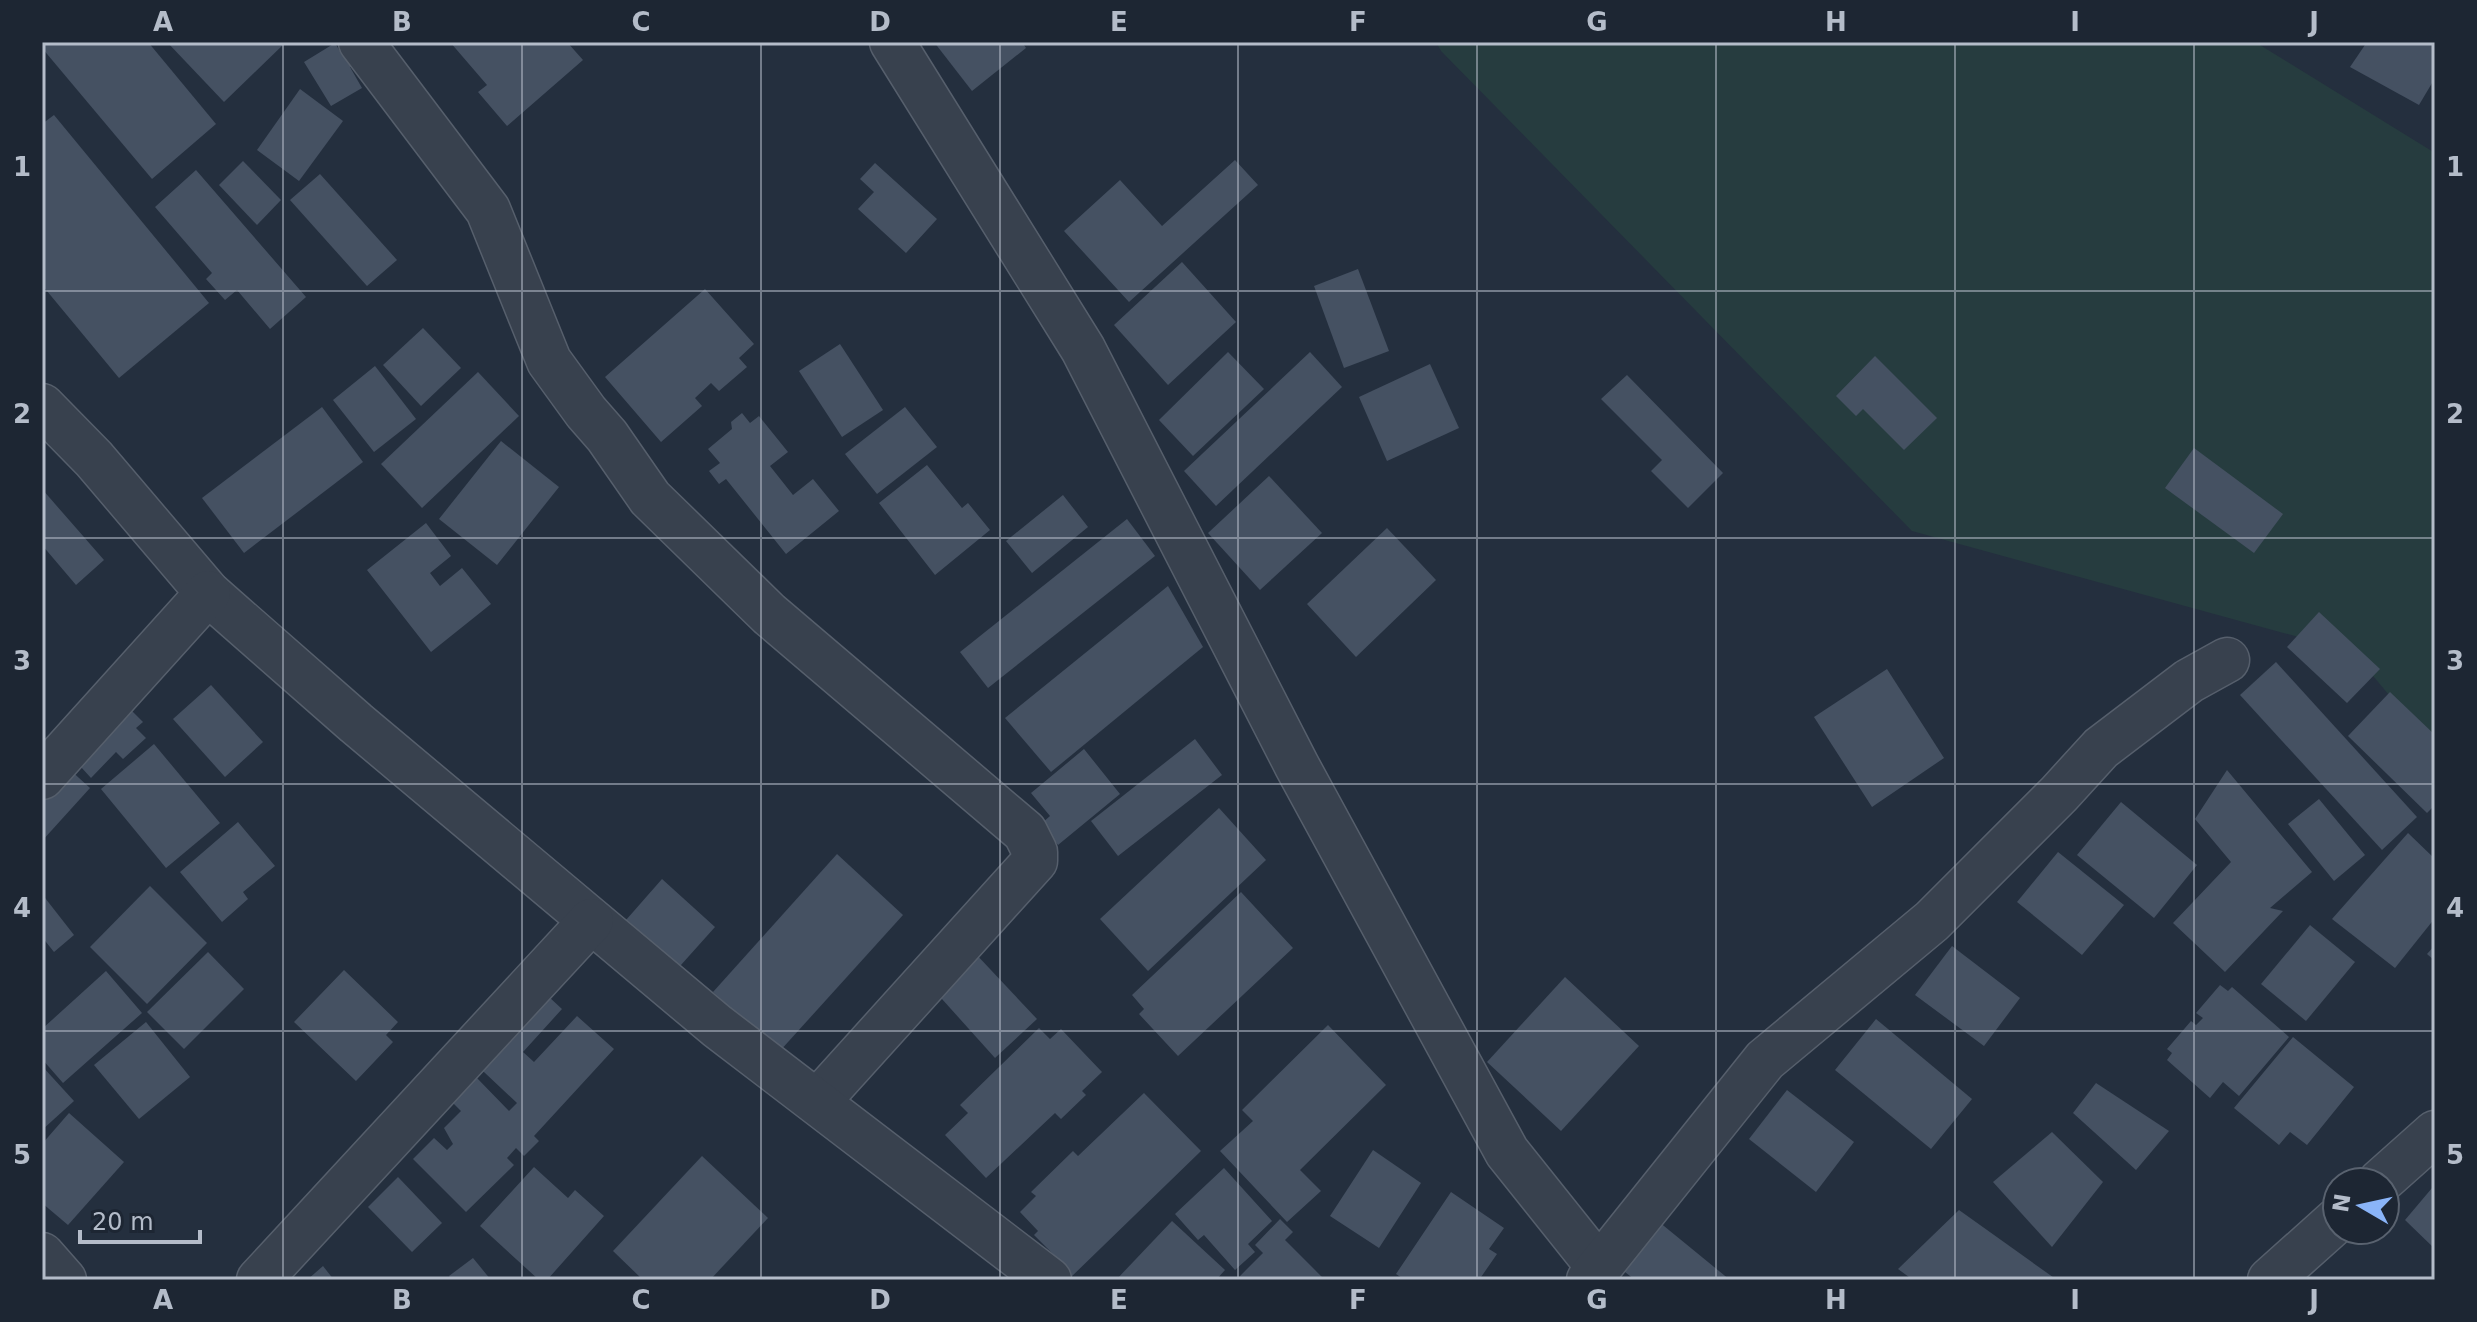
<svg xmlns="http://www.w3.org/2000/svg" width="2477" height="1322" font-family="'DejaVu Sans',sans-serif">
  <rect width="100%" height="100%" fill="#242f3e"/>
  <path fill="#263c3f" d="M1436 42H2255L2435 153V750L2353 652 1912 531 1441 51Z"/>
  <g fill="#455162">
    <path d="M42 42H148L216 124 152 179 42 48Z"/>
    <path d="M167 42H286L224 102Z"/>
    <path d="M450 42H567L583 60 507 126 478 92 487 85Z"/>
    <path d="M934 42H1022L1026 48 972 91Z"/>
    <path d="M2367 42H2429L2435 46V78L2419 105 2350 67Z"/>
    <path d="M335 43 341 53 351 47 361 65 350 67 362 88 331 106 304 62Z"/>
    <path d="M300 89 343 121 299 181 257 150Z"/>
    <path d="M54 115 209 303 119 378 42 285V124Z"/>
    <path d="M1235 160 1258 185 1129 302 1064 231 1120 180 1162 226Z"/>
    <path d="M243 161 281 200 257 225 219 185Z"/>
    <path d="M875 163 937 219 906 253 858 209 874 192 860 179Z"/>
    <path d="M196 170 306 297 270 329 237 290 225 300 206 279 212 273 155 207Z"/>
    <path d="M320 174 397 260 367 286 290 200Z"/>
    <path d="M1182 262 1236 322 1168 385 1114 325Z"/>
    <path d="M1358 269 1389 351 1344 368 1314 286Z"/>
    <path d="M705 289 754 344 739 358 747 367 719 391 711 383 695 398 702 406 661 442 605 377Z"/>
    <path d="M423 328 461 368 421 406 383 365Z"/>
    <path d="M840 344 883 410 842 437 799 371Z"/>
    <path d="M1228 352 1264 389 1193 456 1159 420Z"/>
    <path d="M1310 352 1342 387 1216 506 1184 471Z"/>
    <path d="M1875 356 1937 418 1904 450 1863 409 1856 416 1836 396Z"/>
    <path d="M1430 364 1459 428 1387 461 1359 397Z"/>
    <path d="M375 366 416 419 374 452 333 400Z"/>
    <path d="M478 372 519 416 422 508 381 464Z"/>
    <path d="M1627 375 1723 473 1688 508 1651 471 1662 460 1601 399Z"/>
    <path d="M322 407 363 462 244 553 202 498Z"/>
    <path d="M905 407 937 447 877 494 845 454Z"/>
    <path d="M742 413 750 423 759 416 788 452 770 466 793 495 813 479 839 511 786 554 726 479 719 484 709 471 720 463 708 449 732 429 731 422Z"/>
    <path d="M501 441 559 487 497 565 439 519Z"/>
    <path d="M2194 448 2283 514 2254 553 2165 488Z"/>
    <path d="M927 465 962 508 968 503 990 530 935 575 879 503Z"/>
    <path d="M1269 476 1322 533 1260 590 1208 533Z"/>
    <path d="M42 489 104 560 76 585 42 545Z"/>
    <path d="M1063 495 1088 527 1032 573 1006 541Z"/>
    <path d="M1127 519 1155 556 988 688 960 652Z"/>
    <path d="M426 523 451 556 430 573 440 586 462 568 491 604 431 652 367 570Z"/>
    <path d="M1387 528 1436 580 1356 657 1307 604Z"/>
    <path d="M1168 586 1203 647 1051 772 1005 718Z"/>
    <path d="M2319 612 2380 669 2347 703 2287 647Z"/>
    <path d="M2276 662 2417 817 2382 850 2240 695Z"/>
    <path d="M1887 669 1944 758 1872 807 1814 717Z"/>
    <path d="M211 685 263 742 225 777 173 719Z"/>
    <path d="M2390 692 2435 735V805L2427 813 2348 736Z"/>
    <path d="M125 704 143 722 136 728 146 738 123 759 116 752 91 778 71 756Z"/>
    <path d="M1195 739 1222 775 1118 856 1091 821Z"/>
    <path d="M154 744 220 823 166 868 101 789Z"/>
    <path d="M1084 749 1120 794 1058 845 1041 824 1050 816 1031 793Z"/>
    <path d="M67 767 90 788 42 841V795Z"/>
    <path d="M2227 770 2312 872 2270 908 2283 911 2225 972 2173 923 2231 862 2195 819Z"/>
    <path d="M2319 799 2365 855 2334 881 2288 824Z"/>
    <path d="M2121 802 2197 865 2154 918 2077 855Z"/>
    <path d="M1219 808 1266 860 1148 971 1100 919Z"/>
    <path d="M238 822 275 866 243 892 248 899 222 922 180 872Z"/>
    <path d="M2408 833 2435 859V918L2395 968 2332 919Z"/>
    <path d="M2058 852 2124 905 2082 955 2017 902Z"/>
    <path d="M837 854 903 915 779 1052 713 992Z"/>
    <path d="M662 879 715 927 672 975 619 928Z"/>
    <path d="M150 886 207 943 147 1004 90 947Z"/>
    <path d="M1241 892 1293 948 1178 1056 1139 1014 1144 1009 1132 995Z"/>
    <path d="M42 894 74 935 54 952 42 937Z"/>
    <path d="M2310 925 2355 962 2306 1021 2261 984Z"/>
    <path d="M2435 945V961L2427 954Z"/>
    <path d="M1952 946 2020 998 1984 1046 1915 995Z"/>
    <path d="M208 952 244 989 184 1049 147 1012Z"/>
    <path d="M974 952 1037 1019 995 1058 933 989Z"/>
    <path d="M344 970 398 1022 386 1035 393 1042 356 1081 294 1022Z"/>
    <path d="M106 971 142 1013 63 1083 42 1059V1029Z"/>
    <path d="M1565 977 1639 1046 1561 1131 1487 1062Z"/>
    <path d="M535 984 562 1009 523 1052 534 1062 577 1016 614 1049 534 1136 539 1141 524 1156 516 1148 507 1158 514 1165 466 1212 413 1159 434 1138 447 1150 453 1144 444 1128 461 1111 451 1101 476 1077 509 1111 517 1103 468 1057Z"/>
    <path d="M2220 985 2228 991 2232 987 2289 1037 2239 1096 2223 1082 2210 1098 2167 1060 2172 1053 2167 1049 2191 1021 2196 1025 2203 1018 2196 1013Z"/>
    <path d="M1876 1019 1972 1099 1931 1149 1835 1070Z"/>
    <path d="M146 1022 190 1077 139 1119 94 1065Z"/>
    <path d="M1328 1025 1386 1085 1300 1170 1321 1191 1287 1222 1220 1151 1253 1121 1242 1110Z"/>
    <path d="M1039 1028 1050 1039 1061 1029 1102 1072 1082 1091 1086 1095 1061 1119 1055 1113 986 1178 945 1135 968 1113 960 1105Z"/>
    <path d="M2293 1037 2354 1087 2307 1145 2290 1132 2279 1145 2234 1108Z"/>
    <path d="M42 1066 74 1101 42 1130Z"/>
    <path d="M2096 1083 2169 1131 2136 1170 2073 1113Z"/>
    <path d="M1787 1090 1854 1142 1816 1192 1749 1139Z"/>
    <path d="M1144 1093 1201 1151 1068 1280 1057 1258 1034 1235 1038 1231 1020 1212 1036 1196 1031 1192 1073 1151 1078 1156Z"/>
    <path d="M69 1113 124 1162 68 1225 42 1203V1144Z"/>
    <path d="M2052 1132 2103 1182 2052 1247 1993 1182Z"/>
    <path d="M1373 1150 1421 1183 1379 1248 1330 1216Z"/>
    <path d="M702 1156 768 1218 710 1280H643L613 1251Z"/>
    <path d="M534 1167 568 1198 575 1190 604 1216 547 1280H539L480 1226Z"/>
    <path d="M1224 1168 1272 1221 1248 1244 1255 1252 1235 1270 1204 1235 1198 1240 1175 1214Z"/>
    <path d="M398 1177 442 1223 412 1252 368 1207Z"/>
    <path d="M2432 1188 2435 1191V1249L2405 1220Z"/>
    <path d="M1451 1192 1504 1228 1489 1249 1497 1254 1479 1280H1405L1396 1274Z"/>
    <path d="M1959 1210 2057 1280H1913L1898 1269Z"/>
    <path d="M1653 1217 1730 1280H1635L1615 1264Z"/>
    <path d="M1280 1219 1293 1232 1285 1240 1325 1280H1236L1263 1253 1255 1245Z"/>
    <path d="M1172 1221 1225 1270 1216 1280H1116Z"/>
    <path d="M473 1258 491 1280H452L449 1276Z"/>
    <path d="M323 1266 334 1280H307Z"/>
  </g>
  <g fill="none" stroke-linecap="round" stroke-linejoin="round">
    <defs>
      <g id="minor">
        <path d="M361 42 488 210 549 361 586 412 607 436 650 498 769 614 1025 832 1035 852V861L818 1101"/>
        <path d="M892 42 1083 349 1297 766 1507 1152 1598 1266"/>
        <path d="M42 406 94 459 208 593 356 723 717 1026 1049 1280"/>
        <path d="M42 777 208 593"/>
        <path d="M2380 1182 2435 1133"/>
        <path d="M42 1255 64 1280"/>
        <path d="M259 1280 591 921"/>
        <path d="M1589 1280 1765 1060 1932 921 2059 794 2101 748 2189 681 2227 660"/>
        <path d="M2270 1280 2337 1220"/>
      </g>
    </defs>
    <use href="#minor" stroke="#565f6c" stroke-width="47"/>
    <use href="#minor" stroke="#38414e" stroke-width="44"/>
  </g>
  <path fill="none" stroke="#b4bcc9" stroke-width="2" stroke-opacity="0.55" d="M283 42V1280M522 42V1280M761 42V1280M1000 42V1280M1238 42V1280M1477 42V1280M1716 42V1280M1955 42V1280M2194 42V1280M42 291H2435M42 538H2435M42 784H2435M42 1031H2435"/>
  <rect width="2477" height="1322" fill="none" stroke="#1d2633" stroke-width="88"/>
  <g transform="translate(2361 1206) rotate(279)"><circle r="38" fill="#1d2633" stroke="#59626f" stroke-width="2"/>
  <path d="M0-6L14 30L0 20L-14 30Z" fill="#8ab4f8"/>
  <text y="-12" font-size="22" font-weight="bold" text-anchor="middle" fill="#b4bcc9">N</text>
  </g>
  <path d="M80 1230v12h120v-12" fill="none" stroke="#b4bcc9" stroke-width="4"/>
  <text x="92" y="1230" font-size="24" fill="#b4bcc9" stroke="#1d2633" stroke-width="6" paint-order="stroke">20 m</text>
  <rect x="44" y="44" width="2389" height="1234" fill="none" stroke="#b4bcc9" stroke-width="3"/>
  <g font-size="26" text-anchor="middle" font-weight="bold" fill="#b4bcc9">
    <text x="163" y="31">A</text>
    <text x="402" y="31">B</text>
    <text x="641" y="31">C</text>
    <text x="880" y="31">D</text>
    <text x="1119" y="31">E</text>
    <text x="1358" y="31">F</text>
    <text x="1597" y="31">G</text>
    <text x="1836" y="31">H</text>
    <text x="2075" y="31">I</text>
    <text x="2314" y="31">J</text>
    <text x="22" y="176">1</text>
    <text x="2455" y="176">1</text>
    <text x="22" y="423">2</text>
    <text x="2455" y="423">2</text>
    <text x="22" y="670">3</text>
    <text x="2455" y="670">3</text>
    <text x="22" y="917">4</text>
    <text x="2455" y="917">4</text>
    <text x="22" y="1164">5</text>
    <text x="2455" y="1164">5</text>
    <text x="163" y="1309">A</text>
    <text x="402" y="1309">B</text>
    <text x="641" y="1309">C</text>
    <text x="880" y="1309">D</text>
    <text x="1119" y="1309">E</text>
    <text x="1358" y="1309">F</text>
    <text x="1597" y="1309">G</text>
    <text x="1836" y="1309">H</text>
    <text x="2075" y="1309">I</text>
    <text x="2314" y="1309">J</text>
  </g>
</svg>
